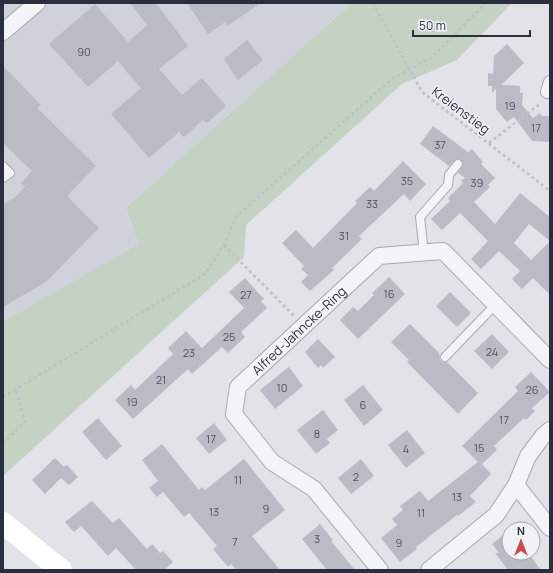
<svg xmlns="http://www.w3.org/2000/svg" width="553" height="573" font-family="Manrope,sans-serif">
  <rect width="100%" height="100%" fill="#e1e3e9"/>
  <path fill="#cfd2da" d="M3 3H351L126 208 140 244 3 321Z"/>
  <path fill="#c5d2c3" d="M351 3H512L457 60 402 84 246 225 244 257 3 476V321L139 244 126 208Z"/>
  <g fill="#b9bcc5">
    <path d="M130 3H156L188 46 159 69 182 95 202 78 226 106 207 123 203 120 184 137 179 132 149 158 111 114 141 88 126 71 118 61 88 87 49 44 95 4 128 42 147 25Z"/>
    <path d="M187 3H261L227 26 225 22 208 34Z"/>
    <path d="M247 40 263 60 238 80 224 59Z"/>
    <path d="M507 44 524 63 501 85 520 86V93H523L522 105 533 118 540 113 542 116H550V142L532 141 514 117 507 122 496 109V89L492 93V86H488V73L493 74 494 56Z"/>
    <path d="M3 66 41 105 37 108 96 166 67 196 99 228 46 282 3 307V204L14 198 25 187 21 183 32 171 3 143Z"/>
    <path d="M433 126 468 152 472 149 483 162 481 164 495 178 488 185 490 187 474 202 495 224 520 193 550 217V241L529 224 514 243 531 260 550 241V295L533 278 522 289 512 279 520 271 499 251 481 269 471 259 488 241 460 213 442 230 431 219 450 201 448 198 463 183 461 181 465 178 458 173 463 165 461 160 456 159 449 166 420 144Z"/>
    <path d="M403 161 426 184 410 201 404 194 359 236 362 239 332 268 334 270 310 291 301 282 308 275 301 269 304 266 282 243 296 230 313 248 357 203 355 201 370 187 374 191Z"/>
    <path d="M389 277 405 294 358 339 340 320 353 307 358 311 374 295 372 293Z"/>
    <path d="M245 278 264 299 261 301 267 308 241 332 245 337 228 353 222 347 192 374 188 369 133 419 115 400 131 385 135 390 173 354 168 348 186 331 202 348 244 308 229 292Z"/>
    <path d="M450 292 471 313 457 327 436 306Z"/>
    <path d="M410 324 439 353 441 361 444 362H447L478 393 458 414 407 362 409 360 391 342Z"/>
    <path d="M492 334 509 352 492 369 474 351Z"/>
    <path d="M318 339 335 357 323 368 321 365 318 368 305 352Z"/>
    <path d="M289 367 303 386 275 409 260 390Z"/>
    <path d="M531 372 550 392 532 408 535 411 526 420 524 418 494 446 497 450 482 464 491 474 470 496 476 502 458 516 457 515 416 547 417 549 400 562 381 538 397 525 392 519 403 510 400 506 420 491 428 501 478 462 462 446 518 391 515 387Z"/>
    <path d="M363 385 383 410 364 426 344 400Z"/>
    <path d="M323 410 338 430 327 439 330 443 316 454 297 430Z"/>
    <path d="M98 418 122 446 106 460 82 432Z"/>
    <path d="M214 423 227 440 209 454 196 438Z"/>
    <path d="M407 430 425 453 406 468 388 445Z"/>
    <path d="M162 444 199 490 202 487 205 490 244 459 285 510 252 536 280 570H236L231 564 228 567 213 549 217 546 189 513 184 517 163 492 157 497 149 488 158 481 142 460Z"/>
    <path d="M55 458 64 467 67 465 78 477 69 485 61 478 45 494 32 480Z"/>
    <path d="M361 459 374 476 351 494 338 478Z"/>
    <path d="M92 501 113 523 119 518 147 549 152 544 160 553 163 551 173 562 164 570H136L116 548 108 556 81 526 74 532 65 522Z"/>
    <path d="M320 524 333 540 331 541 355 570H327L302 539Z"/>
    <path d="M509 530V553H528L541 570H508L495 553H499L492 544Z"/>
  </g>
  <g fill="none" stroke-linecap="round" stroke-linejoin="round">
    <defs>
      <g id="service">
        <path d="M3 166 10 173 3 178"/>
        <path d="M424 253 420 217 448 185 449 175 458 164"/>
        <path d="M445 357 496 304"/>
      </g>
      <path id="pedestrian" d="M547 92 550 82"/>
      <g id="minor">
        <path d="M3 32 37 3"/>
        <path d="M516 485 550 528"/>
        <path id="s1" d="M380 570 314 489 272 462 234 414 238 387 379 256 443 251 550 360"/>
        <path d="M429 570 496 515 516 485 528 456 543 436 550 430"/>
      </g>
    </defs>
    <use href="#service" stroke="#a6a9b3" stroke-width="10"/>
    <use href="#pedestrian" stroke="#a6a9b3" stroke-width="14"/>
    <use href="#minor" stroke="#a6a9b3" stroke-width="18"/>
    <g stroke="#bfc1c7" stroke-width="2.5" stroke-dasharray="3 3" stroke-linecap="butt">
      <path d="M373 3 422 92 550 191"/>
      <path d="M489 143 541 103"/>
      <path d="M224 245 294 316"/>
      <path d="M3 397 205 274 224 245 236 217 393 78 432 57 486 3"/>
      <path d="M3 444 25 421 16 391"/>
    </g>
    <use href="#service" stroke="#f3f4f7" stroke-width="8"/>
    <use href="#pedestrian" stroke="#f3f4f7" stroke-width="12"/>
    <use href="#minor" stroke="#f3f4f7" stroke-width="16"/>
    <path stroke="#fff" stroke-width="22" d="M3 523 61 570"/>
  </g>
  <g text-anchor="middle" stroke-width="3" stroke-linejoin="round" paint-order="stroke">
    <g font-size="11" fill="#4e5260">
      <text x="84" y="56">90</text>
      <text x="510" y="110">19</text>
      <text x="536" y="132">17</text>
      <text x="440" y="149">37</text>
      <text x="407" y="185">35</text>
      <text x="477" y="187">39</text>
      <text x="372" y="208">33</text>
      <text x="344" y="240">31</text>
      <text x="389" y="298">16</text>
      <text x="246" y="299">27</text>
      <text x="229" y="341">25</text>
      <text x="492" y="356">24</text>
      <text x="189" y="357">23</text>
      <text x="161" y="384">21</text>
      <text x="282" y="392">10</text>
      <text x="532" y="394">26</text>
      <text x="132" y="406">19</text>
      <text x="363" y="409">6</text>
      <text x="504" y="424">17</text>
      <text x="317" y="438">8</text>
      <text x="211" y="443">17</text>
      <text x="479" y="452">15</text>
      <text x="406" y="453">4</text>
      <text x="356" y="481">2</text>
      <text x="238" y="484">11</text>
      <text x="457" y="501">13</text>
      <text x="266" y="513">9</text>
      <text x="214" y="516">13</text>
      <text x="421" y="517">11</text>
      <text x="317" y="543">3</text>
      <text x="235" y="546">7</text>
      <text x="399" y="547">9</text>
    </g>
    <g font-size="13" fill="#2a2f3f" stroke="#f0f2f6">
      <text transform="translate(461 110) rotate(37)" y="5">Kreienstieg</text>
      <text dy="5" stroke="none"><textPath href="#s1" startOffset="326">Alfred-Jahncke-Ring</textPath></text>
    </g>
  </g>
  <rect width="553" height="573" fill="none" stroke="#2a2f3f" stroke-width="8"/>
  <g transform="translate(521 541)"><circle r="19" fill="#f0f2f6" stroke="#a1a4ad"/>
  <path d="M0-3L7 15L0 10L-7 15Z" fill="#c54f51"/>
  <text y="-6" font-size="11" font-weight="bold" text-anchor="middle" fill="#2a2f3f">N</text>
  </g>
  <path d="M413 30v6h117v-6" fill="none" stroke="#2a2f3f" stroke-width="2"/>
  <text x="419" y="30" font-size="12" fill="#2a2f3f" stroke="#f0f2f6" stroke-width="3" paint-order="stroke">50 m</text>
</svg>
